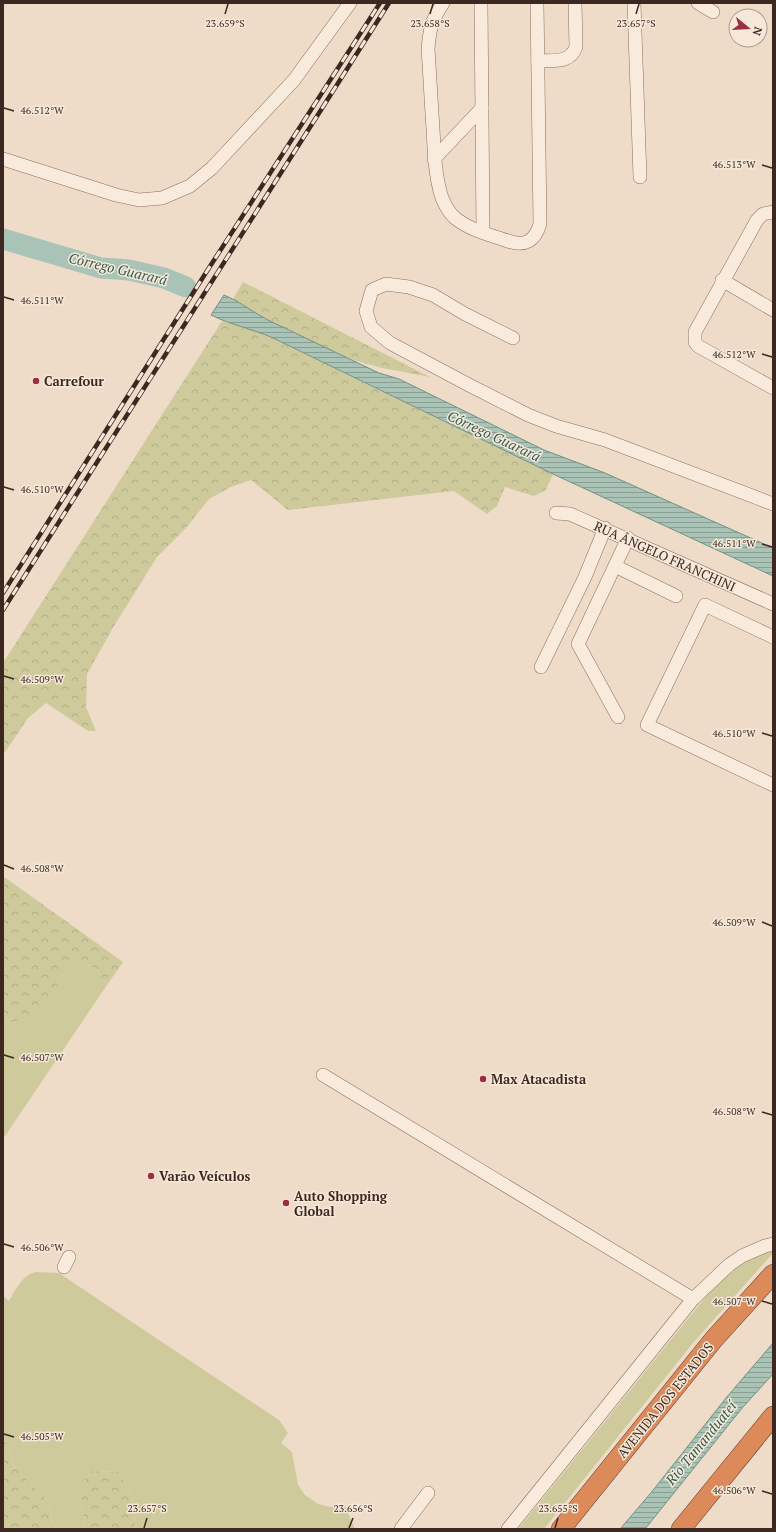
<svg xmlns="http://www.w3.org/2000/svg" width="776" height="1532" font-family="'PT Serif',serif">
  <defs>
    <pattern id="forest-crowns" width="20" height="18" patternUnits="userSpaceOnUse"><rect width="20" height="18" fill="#ceca9c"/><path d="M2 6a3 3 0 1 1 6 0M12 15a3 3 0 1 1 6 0" fill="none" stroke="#b2ae86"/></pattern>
    <pattern id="water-rules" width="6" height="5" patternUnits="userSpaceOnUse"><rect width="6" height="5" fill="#a9c3b6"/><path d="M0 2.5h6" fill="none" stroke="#8b9e94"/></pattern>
  </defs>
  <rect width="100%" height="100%" fill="#efdcc8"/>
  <g fill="#ceca9c">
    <path d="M74 958 97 970 107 985 3 1139V1023L29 1020 59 981Z"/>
    <path d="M773 1250V1253L693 1343 544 1529H518L712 1289C729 1273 750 1256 773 1250Z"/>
    <path d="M36 1272 59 1273 279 1420 288 1433 281 1443 292 1452 298 1485 305 1495 318 1504 331 1507 344 1504 355 1529H136L132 1497 120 1472 92 1471 78 1489 86 1529H53L48 1501 14 1467 3 1434V1296L9 1301C17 1288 21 1276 36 1272Z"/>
  </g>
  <g fill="url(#forest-crowns)">
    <path d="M243 282 430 377 382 368 347 358 256 314 233 299Z"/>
    <path d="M222 321 259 332 553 474 546 490 534 496 505 487 497 506 487 514 454 491 288 510 251 480 231 487 209 499 186 528 157 557 114 626 87 674 86 707 96 731H88L46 703 28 718 3 755V663Z"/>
    <path d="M3 876 123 962 107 985 97 970 74 958 59 981 46 1006 29 1020 3 1023Z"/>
    <path d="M3 1434 14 1467 48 1501 53 1529H3Z"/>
    <path d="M92 1471 120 1472 132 1497 136 1529H86L78 1489Z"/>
  </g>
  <g fill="url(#water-rules)" stroke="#709283">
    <path d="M224 295C241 302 255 314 272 322L379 373 399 379 544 450 605 473 773 548V576L553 474 273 338C253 329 231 325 211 315Z"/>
    <path d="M773 1343V1374L743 1407 645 1529H620L650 1494 726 1398Z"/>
  </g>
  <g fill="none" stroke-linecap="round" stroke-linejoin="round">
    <path stroke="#a9c3b6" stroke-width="21" d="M3 239 101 268 129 270 164 278 186 287"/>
    <defs>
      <g id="minor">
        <path d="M443 3C431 22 430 27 428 49 430 76 431 102 433 128 434 150 435 177 442 198 445 205 449 213 455 218 470 230 490 235 508 241 525 247 535 241 540 224L537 3"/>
        <path d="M481 3 483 232"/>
        <path d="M634 3 640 177"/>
        <path d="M698 3 713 12"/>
        <path d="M538 61C553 60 570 64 576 47L575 3"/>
        <path d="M3 159 116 195 139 200 162 198 190 186 212 168 294 80 350 3"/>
        <path d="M434 159 482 108"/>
        <path d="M773 212 763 214 757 220 695 332V342L698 346 773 388"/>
        <path d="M722 280 773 310"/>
        <path d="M513 338 465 314 433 295 409 287 386 284 372 290 366 311 371 327 390 343 469 385 528 415 556 426 605 440 773 504"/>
        <path d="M556 513 570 514 773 604"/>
        <path d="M615 566 676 596"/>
        <path d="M773 637 705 605 647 725 773 785"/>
        <path d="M541 667 585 577 605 528"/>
        <path d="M618 717 578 644 628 538"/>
        <path d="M323 1075 693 1299"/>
        <path d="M64 1267 69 1257"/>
        <path d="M401 1529 428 1493"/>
        <path d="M508 1529 693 1299 729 1265 742 1256 765 1246 773 1244"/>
      </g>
      <g id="highway">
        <path d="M561 1529 714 1339 773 1274"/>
        <path d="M681 1529 773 1416"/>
      </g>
    </defs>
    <use href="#minor" stroke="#8b6d5d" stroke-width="14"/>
    <use href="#highway" stroke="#5a3c31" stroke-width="20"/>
    <use href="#minor" stroke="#f9ebdc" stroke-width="13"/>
    <use href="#highway" stroke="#dd8a5b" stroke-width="19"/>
    <defs>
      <g id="rail">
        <path d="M3 593 207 271 380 3"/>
        <path d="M3 610 389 3"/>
      </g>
    </defs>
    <use href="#rail" stroke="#3c2820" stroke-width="4.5"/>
    <use href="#rail" stroke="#f6e8d8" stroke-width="3" stroke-dasharray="9" stroke-linecap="butt"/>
  </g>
  <path fill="none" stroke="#3c2820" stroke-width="1.5" d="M225 14 228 4M430 14 433 4M636 14 639 4M4 108 14 111M762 165 772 168M4 297 14 300M762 354 772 357M4 487 14 490M762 544 772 547M4 676 14 679M762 733 772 736M4 865 14 869M762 922 772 926M4 1055 14 1058M762 1112 772 1115M4 1244 14 1247M762 1301 772 1304M4 1434 14 1437M762 1491 772 1494M144 1528 147 1518M349 1528 353 1518M555 1528 558 1518"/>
  <g fill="#9b2d43" stroke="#f6e8d8" stroke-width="1.5">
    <circle cx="36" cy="381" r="4"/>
    <circle cx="483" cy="1079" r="4"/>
    <circle cx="151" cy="1176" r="4"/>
    <circle cx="286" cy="1203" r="4"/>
  </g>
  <g text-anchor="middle" stroke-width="3" stroke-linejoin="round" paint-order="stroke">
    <g font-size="13" font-weight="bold" fill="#3c2820" stroke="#f6e8d8" text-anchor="start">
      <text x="44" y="386">Carrefour</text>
      <text x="491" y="1084">Max Atacadista</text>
      <text x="159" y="1181">Varão Veículos</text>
      <text x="294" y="1201">Auto Shopping<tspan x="294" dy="15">Global</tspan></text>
    </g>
    <g font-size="13" fill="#3c2820" stroke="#f6e8d8">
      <text transform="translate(665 556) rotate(24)" y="5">RUA ÂNGELO FRANCHINI</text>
      <text transform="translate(665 1400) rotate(-51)" y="5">AVENIDA DOS ESTADOS</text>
    </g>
    <g font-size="14" font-style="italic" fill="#305c50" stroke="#f6e8d8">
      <text transform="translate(118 269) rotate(13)" y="5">Córrego Guarará</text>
      <text transform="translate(494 436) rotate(25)" y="5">Córrego Guarará</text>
      <text transform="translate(701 1443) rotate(-51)" y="5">Rio Tamanduateí</text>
    </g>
  </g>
  <g font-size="10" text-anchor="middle" fill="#3c2820" stroke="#f6e8d8" stroke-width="3" stroke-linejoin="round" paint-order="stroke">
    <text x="225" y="27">23.659°S</text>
    <text x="430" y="27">23.658°S</text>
    <text x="636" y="27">23.657°S</text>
    <text x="42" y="114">46.512°W</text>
    <text x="734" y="168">46.513°W</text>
    <text x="42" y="304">46.511°W</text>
    <text x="734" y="358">46.512°W</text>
    <text x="42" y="493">46.510°W</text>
    <text x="734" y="547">46.511°W</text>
    <text x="42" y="683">46.509°W</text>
    <text x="734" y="737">46.510°W</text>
    <text x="42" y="872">46.508°W</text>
    <text x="734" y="926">46.509°W</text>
    <text x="42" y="1061">46.507°W</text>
    <text x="734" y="1115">46.508°W</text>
    <text x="42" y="1251">46.506°W</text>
    <text x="734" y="1305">46.507°W</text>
    <text x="42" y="1440">46.505°W</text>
    <text x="734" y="1494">46.506°W</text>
    <text x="147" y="1512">23.657°S</text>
    <text x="353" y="1512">23.656°S</text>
    <text x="558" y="1512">23.655°S</text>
  </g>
  <rect width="776" height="1532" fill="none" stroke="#3c2820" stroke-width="8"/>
  <g transform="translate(748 28) rotate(108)"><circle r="19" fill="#f6e8d8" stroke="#ac9b8e"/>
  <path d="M0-3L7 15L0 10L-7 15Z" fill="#9b2d43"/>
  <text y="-6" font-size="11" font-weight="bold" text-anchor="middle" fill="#3c2820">N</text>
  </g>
</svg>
